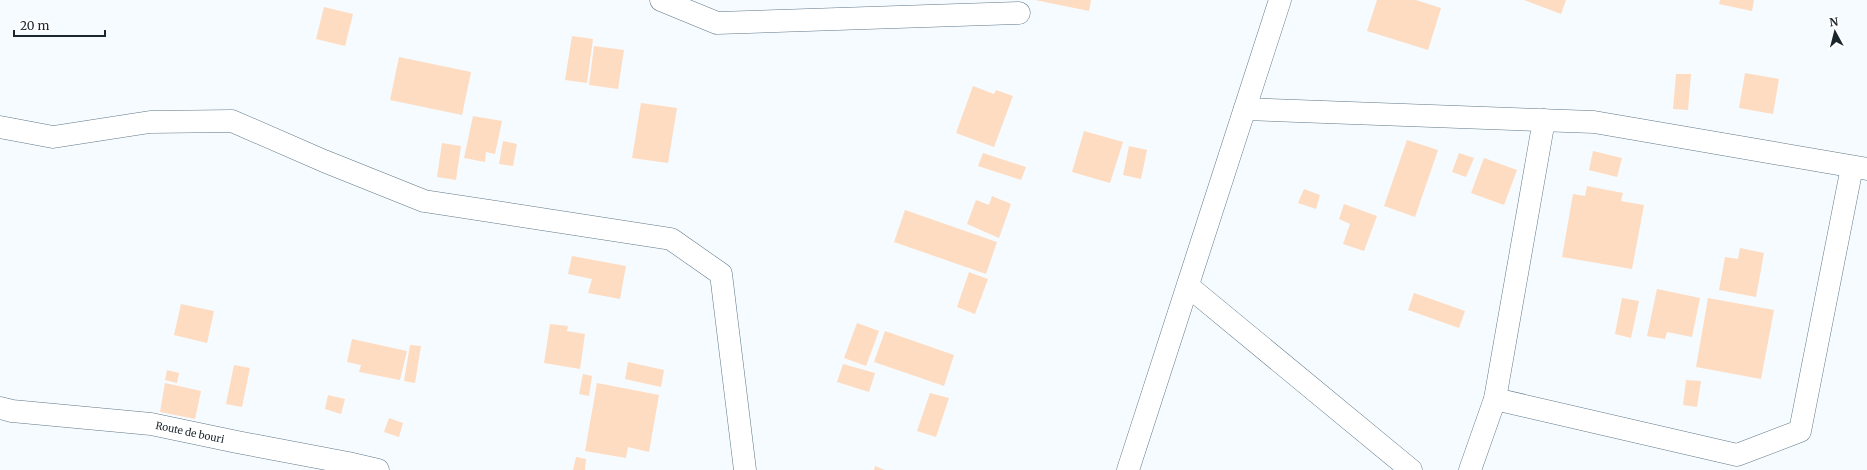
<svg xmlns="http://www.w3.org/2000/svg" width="1867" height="470" font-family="Merriweather,serif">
  <rect width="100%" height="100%" fill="#f6fbff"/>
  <g fill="#fedcc1">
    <path d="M1035 0H1091L1089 11Z"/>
    <path d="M1377 0H1416L1441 8 1428 50 1367 31Z"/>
    <path d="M1524 0H1566L1561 14Z"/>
    <path d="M1720 0H1754L1752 11 1719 4Z"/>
    <path d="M324 7 353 14 345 46 316 39Z"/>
    <path d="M572 36 593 39 587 83 565 80Z"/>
    <path d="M594 46 624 50 618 89 589 85Z"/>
    <path d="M399 57 471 72 462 115 390 100Z"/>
    <path d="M1745 73 1779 79 1773 114 1739 108Z"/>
    <path d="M1676 74H1691L1688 110 1673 109Z"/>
    <path d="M973 86 994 94 996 90 1013 96 994 147 956 133Z"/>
    <path d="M641 103 677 108 668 163 632 158Z"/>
    <path d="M473 116 502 121 495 154 486 152 485 162 464 158Z"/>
    <path d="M1084 131 1123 142 1110 183 1072 172Z"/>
    <path d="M1407 140 1438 150 1415 217 1384 206Z"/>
    <path d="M503 141 517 144 513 166 499 164Z"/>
    <path d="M442 143 461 146 456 180 437 177Z"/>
    <path d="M1129 146 1147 150 1141 179 1123 175Z"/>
    <path d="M1593 151 1622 158 1617 177 1589 170Z"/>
    <path d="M983 153 1026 167 1021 180 978 166Z"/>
    <path d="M1459 153 1474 158 1466 177 1452 172Z"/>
    <path d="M1484 158 1517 170 1504 205 1471 193Z"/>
    <path d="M1587 186 1623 193 1621 201 1644 205 1632 269 1562 257 1573 194 1585 196Z"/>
    <path d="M1304 189 1320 195 1316 209 1298 203Z"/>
    <path d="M992 196 1011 204 999 238 967 224 976 200 989 205Z"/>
    <path d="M1344 204 1377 216 1364 251 1343 244 1350 224 1339 219Z"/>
    <path d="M905 210 997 242 986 274 894 242Z"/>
    <path d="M1740 248 1764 253 1756 297 1719 290 1725 257 1738 259Z"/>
    <path d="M572 256 626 266 620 299 588 293 592 279 568 274Z"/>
    <path d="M969 272 988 279 975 314 957 307Z"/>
    <path d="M1657 289 1700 298 1692 337 1667 332 1665 339 1647 336Z"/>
    <path d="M1414 293 1465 311 1459 328 1408 310Z"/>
    <path d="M1622 298 1639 301 1631 338 1615 334Z"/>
    <path d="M1708 298 1774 310 1761 379 1696 367Z"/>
    <path d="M181 304 214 311 207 343 174 335Z"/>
    <path d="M857 323 879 331 866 366 844 358Z"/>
    <path d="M550 324 568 326 567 331 585 334 580 369 544 363Z"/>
    <path d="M885 331 954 355 944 386 874 362Z"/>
    <path d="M352 339 407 351 400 380 359 372 361 365 347 362Z"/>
    <path d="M410 345 421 346 415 383 404 381Z"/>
    <path d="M628 362 664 370 661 387 625 379Z"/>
    <path d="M843 364 875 373 869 392 837 382Z"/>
    <path d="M234 365 250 368 242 407 226 404Z"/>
    <path d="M167 370 179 373 177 383 165 380Z"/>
    <path d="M583 374 592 376 589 396 579 394Z"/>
    <path d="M1686 380 1701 381 1697 407 1683 405Z"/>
    <path d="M165 383 201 391 195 419 160 412Z"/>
    <path d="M597 383 659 395 649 452 628 447 626 458 585 451Z"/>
    <path d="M930 393 949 398 936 437 917 431Z"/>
    <path d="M328 395 345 399 341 414 325 409Z"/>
    <path d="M389 418 403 423 399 437 384 432Z"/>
    <path d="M576 457 586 459 585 470H573Z"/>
    <path d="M875 466 885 470H874Z"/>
  </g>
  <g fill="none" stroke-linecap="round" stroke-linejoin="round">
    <defs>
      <g id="street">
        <path d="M661 0 717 23 1019 13"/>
        <path d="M1245 109 1594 122 1867 169"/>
        <path d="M0 127 53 137 150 122 232 121 324 161 424 201 671 239 721 274 745 470"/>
        <path d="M1188 286 1411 470"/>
        <path d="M1495 399 1544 120"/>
        <path d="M0 408 12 411 151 424 237 442 348 463 378 470"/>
        <path d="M1128 470 1280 0"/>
        <path d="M1470 470 1495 399 1737 455 1800 431 1852 167"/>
      </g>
    </defs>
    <use href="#street" stroke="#607888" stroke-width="23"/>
    <use href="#street" stroke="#fff" stroke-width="22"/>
  </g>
  <g text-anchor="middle" stroke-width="3.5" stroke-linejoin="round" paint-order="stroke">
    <g font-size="10" fill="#1c262d" stroke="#fff">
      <text transform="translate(190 432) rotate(12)" y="4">Route de bouri</text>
    </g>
  </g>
  <g transform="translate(1835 32) rotate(353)" stroke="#ffffff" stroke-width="3" paint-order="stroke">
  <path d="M0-3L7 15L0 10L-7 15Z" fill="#1c262d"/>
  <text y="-6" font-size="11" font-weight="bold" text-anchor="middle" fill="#1c262d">N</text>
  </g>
  <path d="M14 30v6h91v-6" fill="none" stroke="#1c262d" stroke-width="2"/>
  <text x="20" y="30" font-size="12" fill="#1c262d" stroke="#ffffff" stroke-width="3" paint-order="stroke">20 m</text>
</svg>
